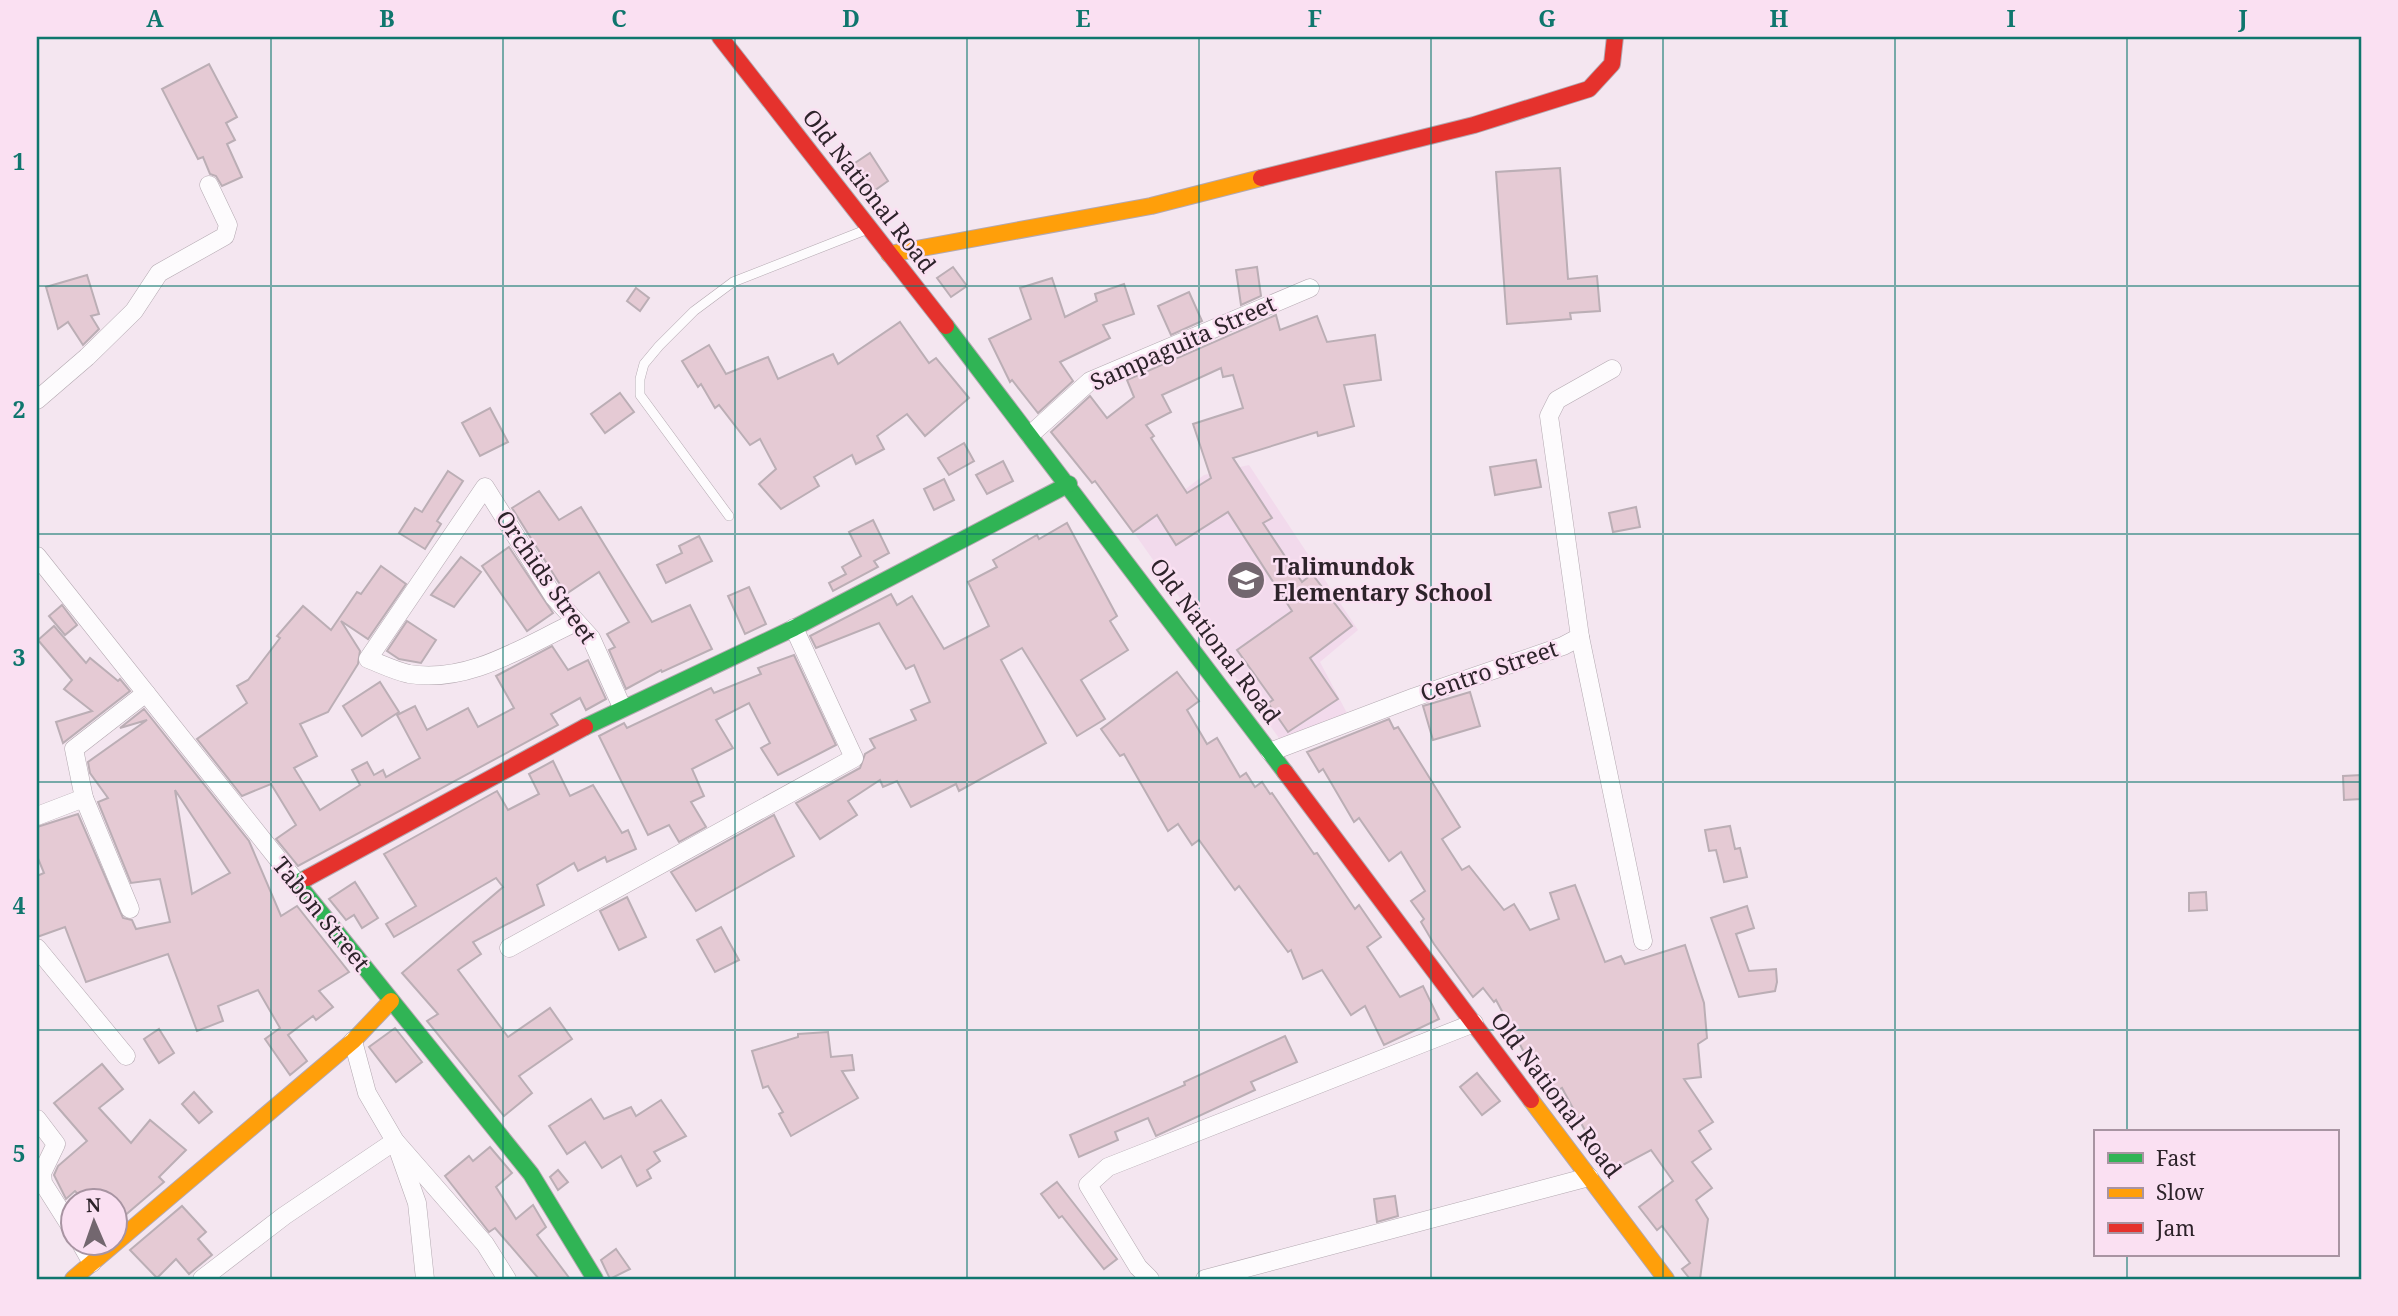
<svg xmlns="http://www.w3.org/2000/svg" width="2398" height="1316" font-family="'Noto Serif',serif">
  <rect width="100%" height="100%" fill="#f4e6f0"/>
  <path fill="#f2daec" d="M1249 465 1358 630 1320 662 1348 715 1281 741 1132 530 1204 475Z"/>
  <g fill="#e5cad4" stroke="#bbaeb5" stroke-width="2" fill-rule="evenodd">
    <path d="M209 64 237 117 226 123 235 140 227 144 242 177 222 186 216 176 210 174 203 157 198 159 162 89Z"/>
    <path d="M870 153 888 181 871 193 852 165Z"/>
    <path d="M1560 168 1568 279 1597 276 1600 311 1570 313 1571 319 1507 324 1496 172Z"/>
    <path d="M953 267 967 286 951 297 937 278Z"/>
    <path d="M1257 267 1261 296 1241 305 1236 270Z"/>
    <path d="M87 275 99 314 91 316 99 329 83 345 68 322 58 329 46 287Z"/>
    <path d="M1052 278 1065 317 1097 301 1095 294 1124 284 1134 314 1103 325 1110 338 1060 362 1073 381 1038 413 1012 380 1010 382 989 339 1031 319 1020 288Z"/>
    <path d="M636 288 649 298 640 311 627 301Z"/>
    <path d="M1189 292 1202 321 1171 335 1158 306Z"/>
    <path d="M1276 315 1280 330 1317 316 1327 342 1375 335 1381 380 1344 385 1354 426 1318 436 1317 432 1233 458 1272 518 1263 523 1302 582 1312 574 1352 626 1310 658 1338 699 1288 732 1268 703 1273 700 1237 650 1292 611 1228 512 1176 545 1157 515 1133 532 1095 481 1092 483 1051 432 1090 396 1107 418 1134 397 1127 380ZM1221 368 1223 377 1233 375 1243 408 1193 424 1211 478 1187 493 1151 438 1154 436 1146 425 1171 412 1162 395Z"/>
    <path d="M900 322 929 363 936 358 969 398 925 436 907 414 877 436 884 449 856 464 852 455 814 477 819 486 781 509 759 484 776 469 760 439 750 445 719 405 715 408 701 384 698 387 682 361 709 345 726 374 768 357 778 379 833 354 838 364Z"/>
    <path d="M620 393 634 412 605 433 591 414Z"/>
    <path d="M490 408 508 442 480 456 462 423Z"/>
    <path d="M964 443 974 461 949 475 938 458Z"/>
    <path d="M1536 460 1541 487 1495 495 1490 467Z"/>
    <path d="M1003 461 1013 481 987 494 976 475Z"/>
    <path d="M448 471 463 481 437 521 441 524 425 549 399 533 415 508 422 512Z"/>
    <path d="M944 479 954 500 934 510 924 489Z"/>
    <path d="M539 491 559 520 581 507 652 622 690 605 712 649 662 672 661 670 626 689 609 650 615 647 607 634 629 622 599 572 566 594 512 508Z"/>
    <path d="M1636 507 1640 527 1613 532 1609 513Z"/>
    <path d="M873 520 889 553 874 561 878 567 833 591 829 583 846 574 842 567 861 556 849 532Z"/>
    <path d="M1067 523 1117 616 1110 621 1128 650 1081 680 1105 719 1077 736 1022 648 1001 660 1046 743 959 791 956 784 911 807 897 781 883 787 880 780 848 801 857 815 820 839 796 803 860 768 865 754 875 748 870 739 916 720 911 710 930 702 914 665 906 669 879 623 816 648 810 636 891 594 897 605 912 596 944 649 989 626 968 582 997 567 993 560 1037 535 1039 539Z"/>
    <path d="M699 536 712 561 666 583 657 565 682 553 679 546Z"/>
    <path d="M509 547 553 613 527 631 482 566Z"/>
    <path d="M461 557 481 572 454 607 431 595Z"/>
    <path d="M381 566 406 584 368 639 341 621 360 651 358 664 328 712 300 724 317 756 294 768 320 810 360 785 352 770 367 762 374 775 383 770 386 777 420 758 397 715 415 706 427 730 468 708 478 727 514 708 496 676 552 646 568 670 588 660 606 699 586 710 580 698 551 714 558 725 298 866 276 839 296 825 271 784 242 796 197 739 247 703 237 686 248 680 280 638 277 636 303 606 331 630 357 592 361 594Z"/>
    <path d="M749 587 766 624 745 634 728 596Z"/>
    <path d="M62 605 77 625 65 635 49 616Z"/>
    <path d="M407 621 436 640 421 663 399 659 387 651Z"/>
    <path d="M54 626 86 663 90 658 118 681 120 679 130 691 63 743 56 722 92 711 64 689 72 680 38 640Z"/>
    <path d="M794 655 836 745 778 775 761 748 770 743 749 703 716 720 733 748 692 769 704 796 691 802 706 827 679 842 669 825 648 835 599 736 624 723 627 728 711 688 714 693 761 674 758 668Z"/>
    <path d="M1177 672 1199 701 1187 710 1207 744 1217 738 1240 777 1246 773 1255 787 1262 782 1270 794 1272 793 1314 854 1317 853 1355 909 1359 905 1381 937 1367 947 1400 997 1423 986 1439 1019 1384 1045 1365 1006 1351 1015 1322 970 1303 979 1291 950 1288 952 1239 886 1235 890 1199 840 1192 845 1178 824 1168 831 1124 754 1120 756 1101 729Z"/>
    <path d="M380 682 399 712 362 736 343 706Z"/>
    <path d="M1470 692 1480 726 1433 740 1423 706Z"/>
    <path d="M144 709 249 841 281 916 297 906 349 972 319 991 333 1007 316 1020 313 1016 288 1035 307 1061 290 1075 265 1039 280 1028 258 990 218 1006 223 1021 197 1031 168 954 86 982 65 927 37 937V876L44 873 37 856V827L78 814 123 918 132 920 136 929 170 922 160 879 131 883 98 802 108 798 90 773 88 762 147 720 120 728ZM175 790 230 873 192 894Z"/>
    <path d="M1389 719 1394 729 1398 727 1460 827 1442 839 1462 870 1469 866 1504 910 1514 904 1530 930 1559 919 1550 893 1575 885 1605 962 1621 956 1625 964 1685 945 1704 1003 1707 1038 1698 1044 1701 1077 1684 1079 1713 1122 1699 1131 1711 1149 1692 1162 1712 1188 1696 1200 1708 1219 1700 1279H1690L1682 1269 1690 1263 1662 1226 1657 1230 1639 1207 1673 1181 1651 1150 1608 1173 1562 1088 1555 1092 1531 1050 1525 1054 1496 1000 1494 1002 1483 988 1473 997 1434 944 1421 922 1424 919 1411 901 1425 891 1401 852 1389 861 1359 818 1354 822 1323 769 1319 772 1307 752Z"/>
    <path d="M553 761 570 796 593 785 622 833 628 830 636 849 607 862 605 857 578 871 574 863 537 885 544 905 473 942 481 954 458 970 508 1037 550 1008 572 1039 519 1076 532 1093 504 1116 427 1021 438 1014 402 973 503 887 496 878 394 937 386 924 416 906 384 854 497 791 508 810 539 794 529 774Z"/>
    <path d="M2361 775V799L2344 800 2343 776Z"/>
    <path d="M774 815 794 856 696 911 671 872Z"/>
    <path d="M1730 826 1735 849 1740 848 1747 877 1724 882 1716 850 1709 851 1705 830Z"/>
    <path d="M355 882 378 918 362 928 354 915 346 920 329 899Z"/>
    <path d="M2206 892 2207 910 2189 911V893Z"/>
    <path d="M627 897 646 937 619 950 600 911Z"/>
    <path d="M1747 906 1754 928 1736 934 1749 971 1776 969 1777 982 1775 991 1739 997 1711 918Z"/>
    <path d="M721 927 739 960 715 972 697 940Z"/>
    <path d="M395 1028 422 1062 396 1082 369 1047Z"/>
    <path d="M159 1029 174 1053 159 1063 144 1039Z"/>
    <path d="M828 1032 831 1057 852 1055 854 1070 842 1071 858 1098 791 1136 779 1114 783 1112 768 1086 763 1088 752 1051 798 1037V1034Z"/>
    <path d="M1285 1036 1297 1062 1251 1082 1255 1090 1156 1136 1148 1118 1115 1132 1118 1140 1079 1157 1070 1135 1185 1085 1184 1082Z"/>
    <path d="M102 1064 123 1089 99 1108 131 1143 150 1120 186 1150 159 1177 164 1182 116 1223V1200H84L75 1191 66 1199 54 1175 58 1166 87 1141 54 1103Z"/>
    <path d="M1477 1073 1500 1101 1482 1115 1460 1087Z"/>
    <path d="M194 1092 212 1112 199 1123 182 1104Z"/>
    <path d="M591 1099 604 1119 631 1107 636 1116 661 1100 686 1136 654 1152 660 1161 647 1170 651 1178 637 1186 621 1156 602 1168 585 1142 567 1154 549 1126Z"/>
    <path d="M490 1147 512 1173 496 1187 516 1219 533 1205 546 1227 537 1235 570 1279H539L495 1228 489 1232 445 1176 469 1156 473 1161Z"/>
    <path d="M558 1170 568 1182 558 1190 550 1177Z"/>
    <path d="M1057 1182 1117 1259 1104 1269 1062 1216 1059 1218 1041 1194Z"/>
    <path d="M1395 1196 1398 1216 1377 1222 1374 1199Z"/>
    <path d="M182 1206 206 1232 198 1239 212 1255 189 1274 176 1259 157 1278 130 1250Z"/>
    <path d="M616 1249 630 1269 610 1279 601 1260Z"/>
  </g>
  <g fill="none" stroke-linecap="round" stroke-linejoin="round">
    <defs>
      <path id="lane" d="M729 516 640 395V379L644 364 659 346 694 311 733 282 868 229"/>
      <g id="street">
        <path d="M37 400 87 357 134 311 159 273 225 236 228 225 209 185"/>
        <path d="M1030 435 1090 381 1310 288"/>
        <path d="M37 556 297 883"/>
        <path d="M576 622C524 646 469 684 409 674 395 671 381 664 368 659L485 487 554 597 591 638 622 707"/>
        <path d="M1580 637 1643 941"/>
        <path d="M1270 752 1415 697 1563 646 1580 637 1549 416 1557 400 1612 369"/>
        <path d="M84 798 130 909"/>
        <path d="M37 816 84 798 74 749 146 693"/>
        <path d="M37 948 126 1056"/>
        <path d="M509 948 854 758 794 628"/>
        <path d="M353 1041 367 1093 395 1141 485 1244 507 1279"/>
        <path d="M37 1119 56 1144 42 1173 43 1183 74 1232"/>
        <path d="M80 1242 92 1263"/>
        <path d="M202 1279 284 1216 395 1141 417 1203 425 1279"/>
        <path d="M1150 1279 1138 1267 1088 1185 1108 1167 1474 1023"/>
        <path d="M1205 1279 1589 1177"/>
      </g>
      <g id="fast">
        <path d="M946 326 1285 772"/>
        <path d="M585 727 794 628 1069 484"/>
        <path d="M307 878 297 883 531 1174 595 1279"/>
      </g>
      <g id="slow">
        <path d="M889 254 1151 206 1261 178"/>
        <path d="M1531 1100 1666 1279"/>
        <path d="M73 1279 353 1041 391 1001"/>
      </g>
      <g id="jam">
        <path d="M720 37 946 326"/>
        <path d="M1261 178 1474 125 1589 89 1612 64 1615 37"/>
        <path d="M1285 772 1531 1100"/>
        <path d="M307 878 585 727"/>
      </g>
    </defs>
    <use href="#lane" stroke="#b3a8b0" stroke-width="10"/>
    <use href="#street" stroke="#b3a8b0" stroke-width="19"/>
    <use href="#fast" stroke="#b3a8b0" stroke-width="18"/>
    <use href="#slow" stroke="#b3a8b0" stroke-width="18"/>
    <use href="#jam" stroke="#b3a8b0" stroke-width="18"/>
    <use href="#lane" stroke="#fdfbfd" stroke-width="9"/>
    <use href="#street" stroke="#fdfbfd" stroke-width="18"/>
    <use href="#fast" stroke="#30b455" stroke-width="16"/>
    <use href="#slow" stroke="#ff9f0a" stroke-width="16"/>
    <use href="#jam" stroke="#e5322d" stroke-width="16"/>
  </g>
  <path fill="none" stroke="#0f766e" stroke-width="2" stroke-opacity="0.55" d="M271 37V1279M503 37V1279M735 37V1279M967 37V1279M1199 37V1279M1431 37V1279M1663 37V1279M1895 37V1279M2127 37V1132M37 286H2361M37 534H2361M37 782H2361M37 1030H2361M2127 1255V1279"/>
  <defs>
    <symbol id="school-disc" viewBox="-11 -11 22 22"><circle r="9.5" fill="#73676f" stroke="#fae0f2"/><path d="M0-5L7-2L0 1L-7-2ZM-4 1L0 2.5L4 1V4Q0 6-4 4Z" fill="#fff"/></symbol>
  </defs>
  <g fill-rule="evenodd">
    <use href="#school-disc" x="1224" y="558" width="44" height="44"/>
  </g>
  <g text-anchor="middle" stroke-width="5" stroke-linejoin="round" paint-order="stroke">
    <g font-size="23" fill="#2d232a" stroke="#fae0f2">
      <text transform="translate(869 191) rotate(52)" y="8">Old National Road</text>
      <text transform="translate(1183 343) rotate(-24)" y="8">Sampaguita Street</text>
      <text transform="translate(546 577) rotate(55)" y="8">Orchids Street</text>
      <text transform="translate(1215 641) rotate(53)" y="8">Old National Road</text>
      <text transform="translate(1489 671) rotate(-19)" y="8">Centro Street</text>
      <text transform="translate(321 914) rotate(51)" y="8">Tabon Street</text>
      <text transform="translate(1556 1095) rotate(53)" y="8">Old National Road</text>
    </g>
    <g font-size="23" font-weight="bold" fill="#2d232a" stroke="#fae0f2" text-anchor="start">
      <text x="1273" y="575">Talimundok<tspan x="1273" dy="26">Elementary School</tspan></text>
    </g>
  </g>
  <rect width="2398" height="1316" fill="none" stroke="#fae0f2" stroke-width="77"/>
  <rect x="2094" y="1130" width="245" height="126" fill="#fae0f2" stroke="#a894a2" stroke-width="2"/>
  <rect x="2108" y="1153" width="35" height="10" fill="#30b455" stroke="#a894a2" stroke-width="2"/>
  <text x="2156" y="1166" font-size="21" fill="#2d232a">Fast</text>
  <rect x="2108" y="1188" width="35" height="10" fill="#ff9f0a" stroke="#a894a2" stroke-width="2"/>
  <text x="2156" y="1200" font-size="21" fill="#2d232a">Slow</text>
  <rect x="2108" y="1223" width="35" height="10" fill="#e5322d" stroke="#a894a2" stroke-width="2"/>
  <text x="2156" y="1236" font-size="21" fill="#2d232a">Jam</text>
  <g transform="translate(94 1222) rotate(358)"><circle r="33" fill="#fae0f2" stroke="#a894a2" stroke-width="2"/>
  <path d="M0-5L12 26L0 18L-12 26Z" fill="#73676f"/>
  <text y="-10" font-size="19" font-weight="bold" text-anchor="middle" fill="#2d232a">N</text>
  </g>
  <rect x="38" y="38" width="2322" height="1240" fill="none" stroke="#0f766e" stroke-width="2.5"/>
  <g font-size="23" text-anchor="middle" font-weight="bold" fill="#0f766e">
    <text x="155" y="27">A</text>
    <text x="387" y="27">B</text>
    <text x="619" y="27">C</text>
    <text x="851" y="27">D</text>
    <text x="1083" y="27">E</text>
    <text x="1315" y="27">F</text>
    <text x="1547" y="27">G</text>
    <text x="1779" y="27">H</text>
    <text x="2011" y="27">I</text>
    <text x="2243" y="27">J</text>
    <text x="19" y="170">1</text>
    <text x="19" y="418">2</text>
    <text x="19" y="666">3</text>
    <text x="19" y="914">4</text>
    <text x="19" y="1162">5</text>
  </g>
</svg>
